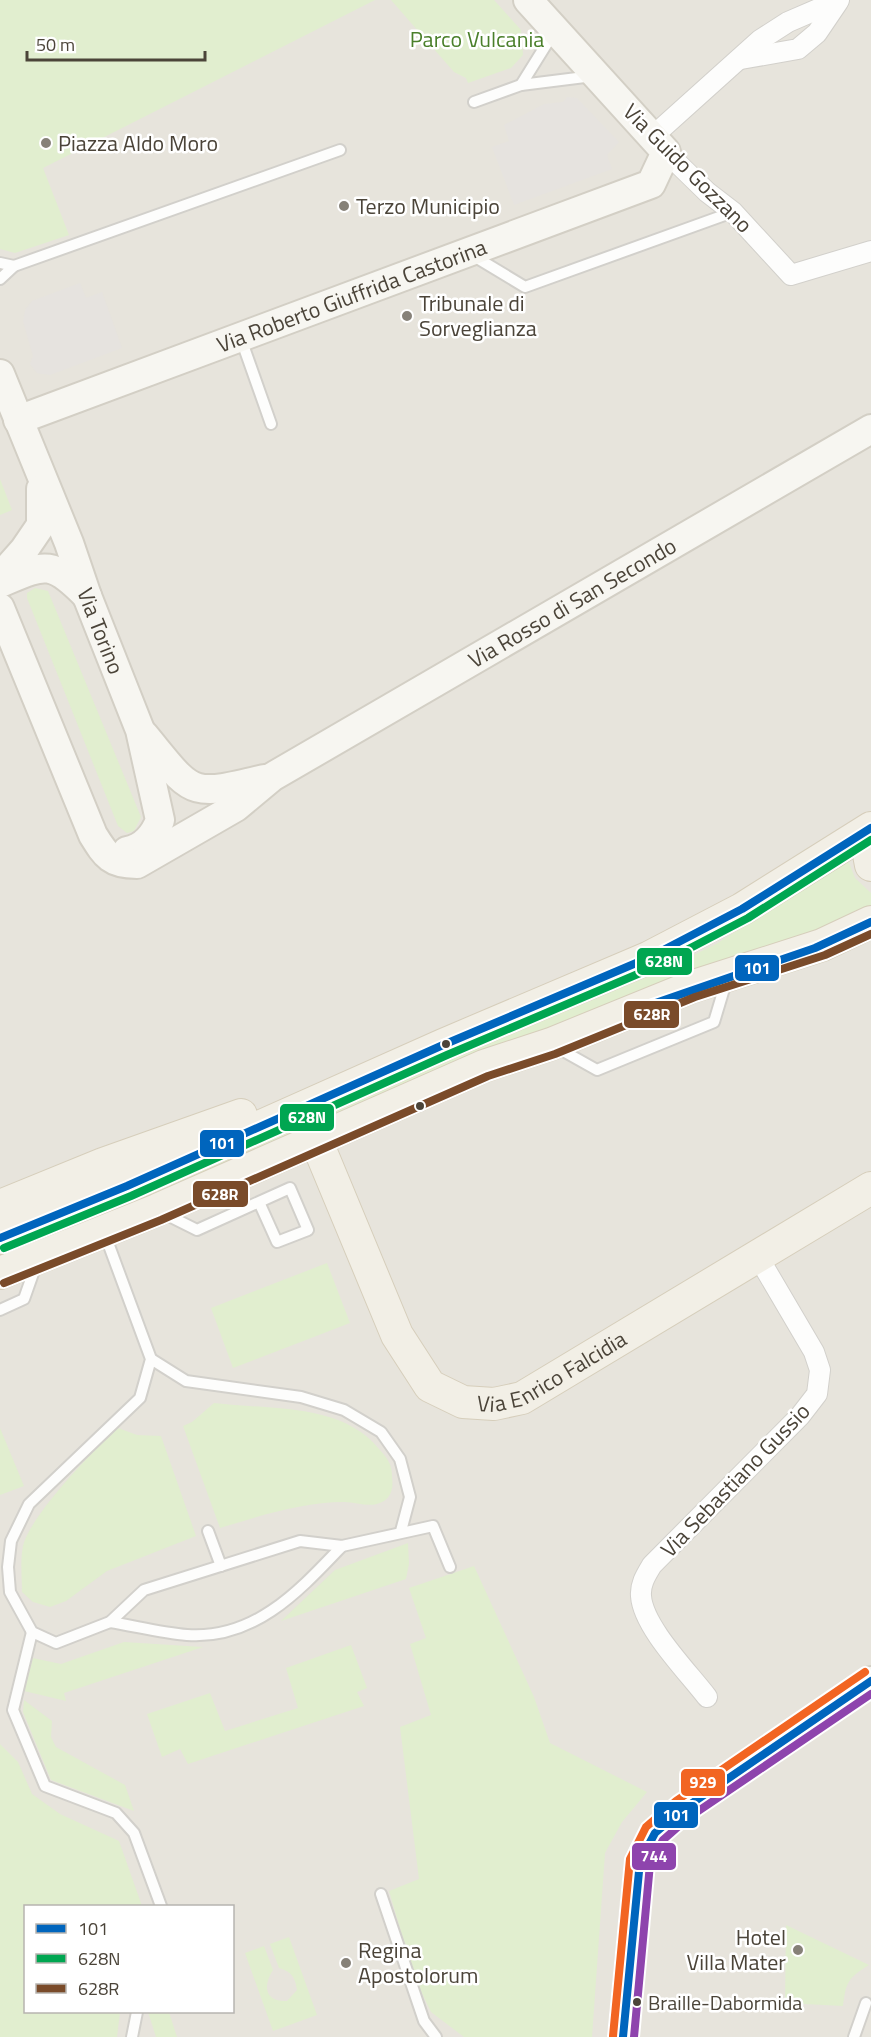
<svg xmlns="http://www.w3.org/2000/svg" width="871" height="2037" font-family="'Titillium Web',sans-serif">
  <rect width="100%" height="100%" fill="#f4f2ee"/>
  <path fill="#e7e4dc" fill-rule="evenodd" d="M0 0H871V2037H0ZM26 1906H232V2012H26Z"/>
  <g fill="#e1eecf">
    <path d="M0 0H375L43 168 69 235 15 253 0 249Z"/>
    <path d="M391 0H494L521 30 523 55 511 68 468 83 466 78 454 72Z"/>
    <path d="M0 479 12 510 0 515Z"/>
    <path d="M35 588 48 591 141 817 134 831 127 833 118 826 27 598V593Z"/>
    <path d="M848 860 855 878 871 893V908L824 930 685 973 416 1080 148 1197 145 1191 393 1083 659 972 716 944Z"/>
    <path d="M327 1263 350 1323 233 1368 211 1308Z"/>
    <path d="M214 1403C268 1410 341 1402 379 1449 388 1459 392 1464 392 1477 393 1485 393 1495 384 1501 371 1509 358 1502 344 1502 303 1502 259 1516 220 1528L183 1426 192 1422Z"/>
    <path d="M0 1428 24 1486 0 1495Z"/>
    <path d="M118 1428 137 1435 161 1436 196 1536 107 1571 66 1601 50 1607 33 1602 22 1592C22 1578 20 1561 23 1546 30 1516 94 1449 118 1428Z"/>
    <path d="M408 1543 409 1564 406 1579 281 1621 335 1570Z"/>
    <path d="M474 1566 534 1697 550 1743 647 1792 622 1822 605 1853 592 2037H464L431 2012 415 1979 389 1891 419 1879 400 1727 431 1715 410 1644 426 1638 409 1588Z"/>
    <path d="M124 1642 203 1647 64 1693 66 1701 24 1691 33 1658 61 1664Z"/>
    <path d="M351 1645 367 1688 357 1692 364 1706 188 1764 180 1749 162 1757 147 1714 210 1693 225 1731 298 1708 286 1668Z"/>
    <path d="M24 1700 52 1721 51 1737 56 1747 125 1785 134 1811 51 1780 23 1712Z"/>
    <path d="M0 1744 18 1762 32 1794 60 1814 119 1841 142 1906H26V2012H120L117 2037H0Z"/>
    <path d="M786 1925 869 1965C848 1978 846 1982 843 2006L785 2003Z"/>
    <path d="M289 1937 317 2015 273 2031 245 1953 264 1946 273 1970C263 1985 264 2002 287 2001L297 1990C295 1977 292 1972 279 1968L270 1944Z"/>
    <path d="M148 2012H169L177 2037H156Z"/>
  </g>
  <g fill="#e6e3df">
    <path d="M567 97 577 98 619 142 607 155 612 169 514 205 492 147 509 141 504 125 544 104 563 102Z"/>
    <path d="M80 283 86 298 102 292 122 348 50 375 37 373 30 364 33 356 23 321 25 310 32 301Z"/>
  </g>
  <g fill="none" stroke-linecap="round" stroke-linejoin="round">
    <defs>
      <g id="lane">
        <path d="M521 85 554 32"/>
        <path d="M474 102 521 85 593 76"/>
        <path d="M472 255 525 287 733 212"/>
        <path d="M0 263 14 266"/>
        <path d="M0 279 14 266 340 150"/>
        <path d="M241 339 271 424"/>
        <path d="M556 1047 597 1070 714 1022 726 982"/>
        <path d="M163 1213 197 1230 290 1188 308 1230 277 1242 259 1202"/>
        <path d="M104 1232 151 1359 140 1398 29 1504 11 1541 8 1567 10 1592 32 1632 56 1643 110 1622 144 1590 300 1541 342 1546 433 1526 450 1567"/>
        <path d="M0 1310 24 1299 36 1265"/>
        <path d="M151 1359 186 1381 301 1397 344 1410 381 1432 400 1459 410 1497 401 1531"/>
        <path d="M208 1531 221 1566"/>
        <path d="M110 1622C135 1626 162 1633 187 1635 255 1640 300 1590 342 1546"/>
        <path d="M32 1632 13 1710 45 1786 116 1813 134 1833 161 1906"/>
        <path d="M381 1894 424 2021 436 2037"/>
        <path d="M132 2037 137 2012"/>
        <path d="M854 2037 866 2003"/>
      </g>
      <g id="street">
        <path d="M741 59 798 49 817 33 838 2"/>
        <path d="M652 137 760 40 788 22 839 0"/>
        <path d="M666 152 707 192 733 212 791 275 871 251"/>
        <path d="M707 1697C688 1672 643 1627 641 1596 640 1584 646 1575 652 1565L800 1416 817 1394 820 1370 814 1352 757 1255"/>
      </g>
      <g id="secondary">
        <path id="s1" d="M0 374 69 543 87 596 140 730 160 820C154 836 144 848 127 851"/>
        <path id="s2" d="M18 420 651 184 666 152 528 0"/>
        <path d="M0 577 24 550 41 525V489"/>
        <path d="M0 583C45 564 51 559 87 596"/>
        <path id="s3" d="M0 608 93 835C106 856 111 864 137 864L236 807 272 777 871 429"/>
        <path d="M144 735C193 794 187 798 264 779"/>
        <path d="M623 2037 640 1861 655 1833 682 1810 871 1681"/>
      </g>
      <g id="primary">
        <path d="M871 835 868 849 871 865"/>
        <path id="s4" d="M316 1140 397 1335 430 1386 463 1402 494 1404 522 1398 871 1188"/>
        <path d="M0 1206 103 1164 241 1115"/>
        <path d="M0 1238 127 1186 443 1045 648 958 742 909 871 828"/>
        <path d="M0 1273 157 1210 484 1066 551 1044 691 987 822 945 871 922"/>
      </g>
    </defs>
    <use href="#lane" stroke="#d2d0cb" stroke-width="14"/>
    <use href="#street" stroke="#d2d0cb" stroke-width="22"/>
    <use href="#secondary" stroke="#d3cfc5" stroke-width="32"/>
    <use href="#primary" stroke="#d6cebb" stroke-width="34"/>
    <use href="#lane" stroke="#fdfdfc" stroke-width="10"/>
    <use href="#street" stroke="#fdfdfc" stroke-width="20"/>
    <use href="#secondary" stroke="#f7f6f1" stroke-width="28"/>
    <use href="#primary" stroke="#f2efe6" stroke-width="32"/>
    <defs>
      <g id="bus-1">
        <path d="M641 1008 815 948 871 922"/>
        <path d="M0 1238 127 1186 443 1045 648 958 742 909 871 828"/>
        <path d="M623 2037 640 1861 655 1833 682 1810 871 1681"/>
      </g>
      <path id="bus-2" d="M4 1248 131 1196 447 1055 652 968 748 918 871 840"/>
      <path id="bus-3" d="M4 1283 161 1220 488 1076 555 1054 695 997 825 955 871 934"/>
      <path id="bus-4" d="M634 2037 650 1864 663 1840 688 1818 871 1694"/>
      <path id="bus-5" d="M613 2036 630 1859 646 1827 676 1801 865 1672"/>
    </defs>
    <use href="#bus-1" stroke="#fff" stroke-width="12"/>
    <use href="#bus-2" stroke="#fff" stroke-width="12"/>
    <use href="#bus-3" stroke="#fff" stroke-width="12"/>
    <use href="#bus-4" stroke="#fff" stroke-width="12"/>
    <use href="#bus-5" stroke="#fff" stroke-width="12"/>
    <use href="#bus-1" stroke="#0065bd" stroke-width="8"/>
    <use href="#bus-2" stroke="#00a651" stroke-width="8"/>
    <use href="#bus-3" stroke="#7a4b2a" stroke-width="8"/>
    <use href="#bus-4" stroke="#8e44ad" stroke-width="8"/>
    <use href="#bus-5" stroke="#f26522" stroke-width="8"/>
  </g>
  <g fill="#868178" stroke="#fff" stroke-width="2">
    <circle cx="46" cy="143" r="6"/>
    <circle cx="344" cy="206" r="6"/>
    <circle cx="407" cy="316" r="6"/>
    <circle cx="798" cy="1950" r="6"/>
    <circle cx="346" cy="1963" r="6"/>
  </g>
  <g fill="#4b4439" stroke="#fff" stroke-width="2">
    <circle cx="446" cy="1044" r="5"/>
    <circle cx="420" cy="1106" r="5"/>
    <circle cx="637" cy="2002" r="5"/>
  </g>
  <g text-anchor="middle" stroke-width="5" stroke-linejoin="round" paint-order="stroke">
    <g font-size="20" fill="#4b4439" stroke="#fff" text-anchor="start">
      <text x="648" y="2010">Braille-Dabormida</text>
    </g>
    <g font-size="22" fill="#4a7f2a" stroke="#fff">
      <text x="477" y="47">Parco Vulcania</text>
    </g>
    <g font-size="22" fill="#4b4439" stroke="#fff" text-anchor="start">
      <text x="58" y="151">Piazza Aldo Moro</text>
      <text x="356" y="214">Terzo Municipio</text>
      <text x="419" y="311">Tribunale di<tspan x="419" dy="25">Sorveglianza</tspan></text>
      <text x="786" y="1945" text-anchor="end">Hotel<tspan x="786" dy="25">Villa Mater</tspan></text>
      <text x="358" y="1958">Regina<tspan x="358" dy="25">Apostolorum</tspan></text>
    </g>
    <g font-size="22" fill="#4b4439" stroke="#fff">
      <text transform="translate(688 168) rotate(45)" y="8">Via Guido Gozzano</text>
      <text dy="8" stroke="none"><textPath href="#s2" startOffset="356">Via Roberto Giuffrida Castorina</textPath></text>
      <text dy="8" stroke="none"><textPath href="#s3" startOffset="810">Via Rosso di San Secondo</textPath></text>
      <text dy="8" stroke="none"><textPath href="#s1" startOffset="276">Via Torino</textPath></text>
      <text dy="8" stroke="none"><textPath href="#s4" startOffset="405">Via Enrico Falcidia</textPath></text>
      <text transform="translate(735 1480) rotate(-46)" y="8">Via Sebastiano Gussio</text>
    </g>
  </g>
  <g stroke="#fff" stroke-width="2">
    <rect x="636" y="947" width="57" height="29" rx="6" fill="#00a651"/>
    <rect x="734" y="954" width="46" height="28" rx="6" fill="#0065bd"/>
    <rect x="623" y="1000" width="57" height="29" rx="6" fill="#7a4b2a"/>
    <rect x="279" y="1103" width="56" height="29" rx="6" fill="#00a651"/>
    <rect x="199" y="1129" width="46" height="29" rx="6" fill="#0065bd"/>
    <rect x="192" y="1180" width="57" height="28" rx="6" fill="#7a4b2a"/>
    <rect x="680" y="1768" width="46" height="29" rx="6" fill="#f26522"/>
    <rect x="653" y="1801" width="46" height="28" rx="6" fill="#0065bd"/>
    <rect x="631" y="1842" width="46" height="29" rx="6" fill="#8e44ad"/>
  </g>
  <g font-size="16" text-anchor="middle" font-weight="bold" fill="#fff">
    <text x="664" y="967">628N</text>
    <text x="757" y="974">101</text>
    <text x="652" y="1020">628R</text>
    <text x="307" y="1123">628N</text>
    <text x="222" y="1149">101</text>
    <text x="220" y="1200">628R</text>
    <text x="703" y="1788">929</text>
    <text x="676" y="1821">101</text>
    <text x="654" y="1862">744</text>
  </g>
  <rect x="24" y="1905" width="210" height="108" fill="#ffffff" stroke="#b7b4b0" stroke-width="1.5"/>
  <rect x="36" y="1924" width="30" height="9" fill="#0065bd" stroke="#b7b4b0" stroke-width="1.5"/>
  <text x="78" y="1935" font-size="18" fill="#4b4439">101</text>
  <rect x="36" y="1954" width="30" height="9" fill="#00a651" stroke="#b7b4b0" stroke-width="1.5"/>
  <text x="78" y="1965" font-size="18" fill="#4b4439">628N</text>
  <rect x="36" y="1984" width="30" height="9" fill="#7a4b2a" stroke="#b7b4b0" stroke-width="1.5"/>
  <text x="78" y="1995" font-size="18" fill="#4b4439">628R</text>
  <path d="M27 51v9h178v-9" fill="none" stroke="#4b4439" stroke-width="3"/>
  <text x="36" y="51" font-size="18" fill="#4b4439" stroke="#ffffff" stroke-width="4.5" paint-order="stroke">50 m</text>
</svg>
